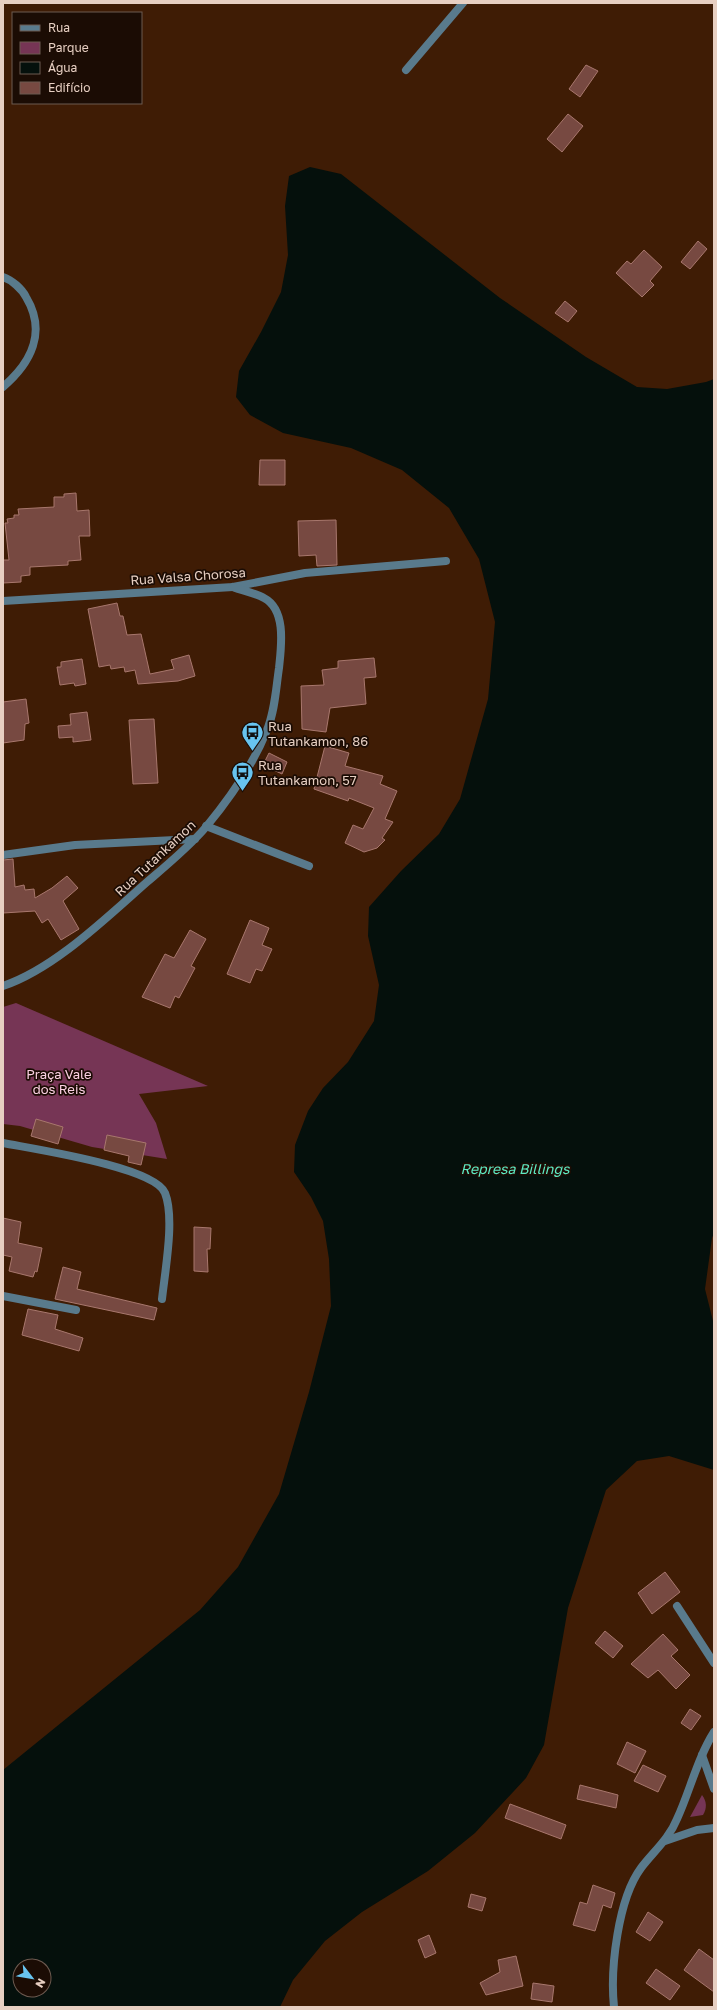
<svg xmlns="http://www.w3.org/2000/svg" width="717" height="2010" font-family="'Golos Text',sans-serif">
  <rect width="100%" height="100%" fill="#3f1c05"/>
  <g fill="#763555">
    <path d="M16 1003 208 1086 139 1094 156 1123 167 1159 92 1147 20 1126 3 1124V1007Z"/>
    <path d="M702 1795C707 1802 707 1808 703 1815L690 1817Z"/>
  </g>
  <path fill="#05100c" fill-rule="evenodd" d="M310 167 341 174 500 298 586 357 637 387 667 389 706 382 714 379V1233L712 1238 705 1289 714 1325V1470L669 1456 637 1461 606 1490 568 1608 544 1745 526 1778 475 1833 428 1871 362 1912 325 1941 293 1980 280 2007H3V1770L200 1610 238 1567 279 1494 309 1392 331 1306 329 1259 323 1221 311 1197 294 1172 295 1145 308 1111 323 1088 348 1062 374 1021 379 985 368 936 369 907 401 871 439 834 460 799 488 699 495 622 479 559 449 508 402 470 351 448 283 433 250 415 236 397 239 371 261 332 281 292 288 255 285 206 289 176ZM20 1966H44V1990H20Z"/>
  <g fill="#774941" stroke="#a8776d">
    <path d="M586 65 598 71 580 97 569 89Z"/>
    <path d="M568 114 583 126 562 152 547 139Z"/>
    <path d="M698 241 707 249 690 269 681 262Z"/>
    <path d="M644 250 662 267 650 281 654 285 642 297 616 273 627 261 631 264Z"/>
    <path d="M565 301 577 311 568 322 555 313Z"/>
    <path d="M260 460H285V485H259Z"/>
    <path d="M76 493 77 511 89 510 90 536H79L81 560 68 561V565L30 567V575L21 576V582L3 583V560H9L5 523H8L7 519 14 518V515H19L18 509 54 507V497H64V494Z"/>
    <path d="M336 520 337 565 317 566 316 555 299 556 298 521Z"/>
    <path d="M117 603 120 616H123L127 635 141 634 150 674 174 669 171 660 189 655 195 676 178 681 138 684 135 670 125 672 124 667 111 669 110 665 99 667 88 609Z"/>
    <path d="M374 658 376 677 364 678 366 704 330 708 326 732 302 729 301 686 324 685 322 670 338 668V661Z"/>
    <path d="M82 659 86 684 75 686 74 683 60 685 57 667H61V662Z"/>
    <path d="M26 699 29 723 25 724 24 740 3 743V702Z"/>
    <path d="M87 712 91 740 73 742V737L59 738 58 726 71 725 70 714Z"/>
    <path d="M154 719 158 783 133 784 129 720Z"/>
    <path d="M325 746 349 753 345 766 383 776 380 784 397 791 385 819 393 822 382 838 385 840 377 848 364 852 345 843 353 825 363 829 374 808 349 798 348 801 314 789Z"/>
    <path d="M269 753 287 762 282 774 263 765Z"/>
    <path d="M13 859 15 887 24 885 25 890 34 889 35 898 52 888 67 876 78 888 63 901 79 929 61 940 48 919 42 923 35 911 3 913V860Z"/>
    <path d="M250 920 269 928 262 945 272 949 262 971 256 969 250 983 227 974Z"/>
    <path d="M190 930 206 939 191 966 195 968 179 998 175 996 170 1008 142 997 165 954 174 958Z"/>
    <path d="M36 1119 63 1127 58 1144 31 1136Z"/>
    <path d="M107 1135 146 1143 141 1165 128 1162 129 1156 104 1150Z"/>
    <path d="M3 1218 21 1222 18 1243 42 1248 37 1272 35 1271 33 1277 9 1271 12 1257 3 1255Z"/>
    <path d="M194 1227 211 1228 210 1249H207L208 1272 194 1271Z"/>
    <path d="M63 1267 81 1272 77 1289 157 1308 154 1320 55 1299Z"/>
    <path d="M28 1309 58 1315 55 1329 83 1338 79 1351 22 1335Z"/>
    <path d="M665 1572 680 1592 652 1614 638 1593Z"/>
    <path d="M605 1631 623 1646 613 1658 595 1643Z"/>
    <path d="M663 1634 678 1650 671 1656 690 1675 676 1689 658 1670 648 1678 631 1664Z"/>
    <path d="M690 1709 701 1716 691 1730 681 1723Z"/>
    <path d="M627 1742 646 1751 635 1773 617 1764Z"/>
    <path d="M643 1765 666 1776 658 1792 634 1781Z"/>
    <path d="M580 1785 618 1795 616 1808 577 1799Z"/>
    <path d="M510 1804 566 1825 561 1839 505 1818Z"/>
    <path d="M593 1885 615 1893 611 1908 603 1905 595 1931 573 1925 580 1902 587 1904Z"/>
    <path d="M471 1894 486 1898 482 1911 468 1907Z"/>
    <path d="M648 1912 663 1922 650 1941 636 1932Z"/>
    <path d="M429 1935 436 1953 425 1958 418 1940Z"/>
    <path d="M699 1949 714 1960V1992L684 1970Z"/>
    <path d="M516 1956 523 1986 486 1995 480 1983 500 1972 498 1960Z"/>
    <path d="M656 1969 680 1986 670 2000 646 1983Z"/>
    <path d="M533 1983 554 1986 552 2002 531 1999Z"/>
  </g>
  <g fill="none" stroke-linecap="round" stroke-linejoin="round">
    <path stroke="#597a8c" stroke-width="8" d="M677 1606 714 1663"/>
    <g stroke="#597a8c" stroke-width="8">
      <path d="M406 70 463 3"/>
      <path d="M3 277C12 280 22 289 26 297 47 332 31 363 3 387"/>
      <path d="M3 601 233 587 305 573 446 561"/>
      <path d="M206 826 309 866"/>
      <path d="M3 855 75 845 195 839"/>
      <path d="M3 986C54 969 106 918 147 882 167 865 189 847 206 827 230 798 253 765 267 730 275 711 276 688 279 668 281 648 287 610 264 598 255 593 243 591 233 587"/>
      <path d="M3 1143C33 1149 155 1167 165 1193 175 1218 165 1271 162 1299"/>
      <path d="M3 1296 76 1310"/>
      <path d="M702 1755 714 1789"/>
      <path d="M665 1841 697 1830 714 1828"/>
      <path d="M614 2007C610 1969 618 1899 641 1868 653 1852 669 1839 677 1819 690 1791 697 1759 714 1732"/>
    </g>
  </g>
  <defs>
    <symbol id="bus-pin" viewBox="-11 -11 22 30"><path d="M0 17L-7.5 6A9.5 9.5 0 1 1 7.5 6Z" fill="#68c4f0" stroke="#1b0c04"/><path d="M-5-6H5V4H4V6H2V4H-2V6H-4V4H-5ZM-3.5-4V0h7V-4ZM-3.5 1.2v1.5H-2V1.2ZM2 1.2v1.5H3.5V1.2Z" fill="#111"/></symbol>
  </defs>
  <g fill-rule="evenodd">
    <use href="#bus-pin" x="240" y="720" width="25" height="34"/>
    <use href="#bus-pin" x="230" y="760" width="25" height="34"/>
  </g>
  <g text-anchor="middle" stroke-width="3.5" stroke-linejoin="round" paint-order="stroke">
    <g font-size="13" fill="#e7cfc2" stroke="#1b0c04">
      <text transform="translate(188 576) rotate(-4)" y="5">Rua Valsa Chorosa</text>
      <text transform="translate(155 858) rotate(-43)" y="5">Rua Tutankamon</text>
    </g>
    <g font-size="13" fill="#e7cfc2" stroke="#1b0c04" text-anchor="start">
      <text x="268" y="731">Rua<tspan x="268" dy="15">Tutankamon, 86</tspan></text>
      <text x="258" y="770">Rua<tspan x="258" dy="15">Tutankamon, 57</tspan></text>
    </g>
    <g font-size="13" fill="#fbd0e2" stroke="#1b0c04">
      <text x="59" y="1079">Praça Vale<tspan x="59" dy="15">dos Reis</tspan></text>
    </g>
    <g font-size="14" font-style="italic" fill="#5feac3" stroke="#1b0c04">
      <text x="515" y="1174">Represa Billings</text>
    </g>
  </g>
  <rect width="717" height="2010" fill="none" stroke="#e7cfc2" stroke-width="8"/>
  <rect x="12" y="12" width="130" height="92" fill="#1b0c04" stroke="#6d5a50"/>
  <rect x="20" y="25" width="20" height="6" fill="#597a8c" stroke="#6d5a50"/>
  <text x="48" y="32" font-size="12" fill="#e7cfc2">Rua</text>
  <rect x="20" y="42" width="20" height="12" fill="#763555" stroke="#6d5a50"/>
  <text x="48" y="52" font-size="12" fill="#e7cfc2">Parque</text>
  <rect x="20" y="62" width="20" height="12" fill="#05100c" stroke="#6d5a50"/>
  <text x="48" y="72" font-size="12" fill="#e7cfc2">Água</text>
  <rect x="20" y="82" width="20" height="12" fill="#774941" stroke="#6d5a50"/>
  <text x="48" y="92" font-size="12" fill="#e7cfc2">Edifício</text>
  <g transform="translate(32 1978) rotate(121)"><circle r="19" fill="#1b0c04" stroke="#6d5a50"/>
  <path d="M0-3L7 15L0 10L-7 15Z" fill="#68c4f0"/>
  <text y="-6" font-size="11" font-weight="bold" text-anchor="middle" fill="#e7cfc2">N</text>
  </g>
</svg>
